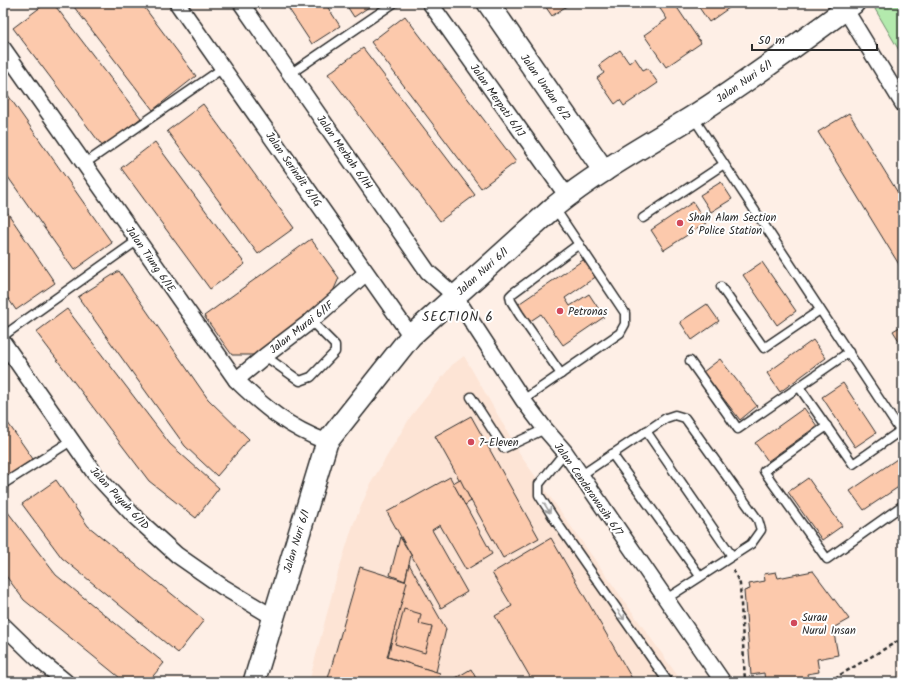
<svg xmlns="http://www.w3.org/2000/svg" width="906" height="685" font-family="Kalam,sans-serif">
  <rect width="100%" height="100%" fill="#feefe6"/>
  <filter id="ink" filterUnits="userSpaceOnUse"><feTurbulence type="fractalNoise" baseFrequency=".025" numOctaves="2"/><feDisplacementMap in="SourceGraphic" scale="8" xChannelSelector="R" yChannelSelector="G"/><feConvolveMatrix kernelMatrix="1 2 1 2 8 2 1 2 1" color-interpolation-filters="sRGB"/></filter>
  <g filter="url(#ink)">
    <path fill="#fde4d5" d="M464 356 523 459 682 682H309L336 579 353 525 372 481 411 416 452 365Z"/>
    <path fill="#b3eaad" stroke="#6f8a6c" d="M884 3H903V57L875 9Z"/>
    <g fill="#fcc9ac" stroke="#2b2b2b">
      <path d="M46 3H53L141 118 103 147 13 28Z"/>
      <path d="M71 3H141L196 76 153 110Z"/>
      <path d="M285 3H325L340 26 312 44Z"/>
      <path d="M345 3H375L354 17Z"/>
      <path d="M543 3H571L552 16Z"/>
      <path d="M665 3H674L701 43 666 67 644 35 667 19 659 7Z"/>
      <path d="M696 3H736L709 22Z"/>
      <path d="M405 16 516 162 481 188 371 42Z"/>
      <path d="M363 48 475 195 440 221 328 74Z"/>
      <path d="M620 50 629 63 635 58 643 70 647 68 658 83 624 106 620 100 615 104 597 78 604 73 599 65Z"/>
      <path d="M3 88 112 243 74 270 3 170Z"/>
      <path d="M203 104 294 228 258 254 167 131Z"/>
      <path d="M849 113 903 201V271L818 132Z"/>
      <path d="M155 142 245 264 210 289 121 168Z"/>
      <path d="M721 182 732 199 711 212 700 195Z"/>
      <path d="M693 202 706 223 664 250 651 230Z"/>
      <path d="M3 206 55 283 16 310 3 291Z"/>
      <path d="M311 239 339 278 331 296 259 355H232L204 316Z"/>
      <path d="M586 258 597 276 565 298 570 306 589 294 604 317 563 345 541 314 529 322 517 305Z"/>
      <path d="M762 262 796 311 777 325 743 275Z"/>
      <path d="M119 271 208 399 249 439 217 476 185 446 78 297Z"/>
      <path d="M707 304 719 321 692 340 680 322Z"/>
      <path d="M67 309 170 444 219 488 196 518 149 481 36 332Z"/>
      <path d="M903 325V347L893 331Z"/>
      <path d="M813 340 826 358 780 392 767 373Z"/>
      <path d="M720 359 757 406 740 420 703 372Z"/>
      <path d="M843 383 876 433 855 447 822 397Z"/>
      <path d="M804 408 817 426 768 461 755 443Z"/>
      <path d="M3 416 33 459 3 479Z"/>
      <path d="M471 416 539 538 503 558 435 436Z"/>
      <path d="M897 459 903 468V484L864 510 850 491Z"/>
      <path d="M450 477 492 554 466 570 440 525 432 530 467 592 441 608 387 512Z"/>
      <path d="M808 478 842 526 822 540 788 492Z"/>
      <path d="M460 479 471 501 465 505 453 483Z"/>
      <path d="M56 480 88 526 204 620 178 653 62 558 22 504Z"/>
      <path d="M7 511 56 575 164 663 148 682H125L24 600 3 572V514Z"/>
      <path d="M400 537 411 555 405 581 390 575Z"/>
      <path d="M551 538 634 682H533L495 616 512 606 492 573Z"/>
      <path d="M409 564 446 629 436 672 388 657Z"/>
      <path d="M360 567 407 582 387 657 440 673 437 682H327Z"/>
      <path d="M813 571 849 619 833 628 838 655 817 659 819 672 807 674 808 679 794 682H765L764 673 751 675 744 591 750 589 749 584 765 581 764 574 776 572 778 578Z"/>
      <path d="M404 609 421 614 419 624 432 627 425 653 395 644Z"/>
      <path d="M471 669 478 682H449Z"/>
    </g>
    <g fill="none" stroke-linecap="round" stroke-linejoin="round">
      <defs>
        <g id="lane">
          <path d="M290 74 394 3"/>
          <path d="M693 117 903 435"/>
          <path d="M84 164 223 68"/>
          <path d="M643 218 724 164"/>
          <path d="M721 287 764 348 820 310"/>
          <path d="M3 336 138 240"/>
          <path d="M265 356 300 381 311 377 335 352V345L311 321"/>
          <path d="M690 361 738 429 849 352"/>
          <path d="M561 374 519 314 511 301 510 296 513 293 579 244"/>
          <path d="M799 387 853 464 900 431"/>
          <path d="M471 397 504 448 545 429"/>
          <path d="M523 400 620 333 625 324V313L554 207"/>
          <path d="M827 426 764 471 827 559 903 505"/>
          <path d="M646 431 732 556"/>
          <path d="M565 452 539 484V495L555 520 668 682"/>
          <path d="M612 454 700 576"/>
          <path d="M580 476 666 418 675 415 685 418 758 520 761 530 751 544 666 599"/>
          <path d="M3 484 71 441"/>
        </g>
        <g id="street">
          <path d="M177 3 411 336"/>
          <path d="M241 3 428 272 455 296 523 400 545 429 565 452 723 682"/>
          <path d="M430 3 567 196"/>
          <path d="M845 9 903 104"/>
          <path d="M3 48 236 380C266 409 288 427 327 442"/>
          <path d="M3 342 95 474 134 516 177 555 223 587 273 617"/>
          <path d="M236 380 265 356 311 321 366 273"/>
          <path d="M3 625 38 659 66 682"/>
        </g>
        <g id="secondary">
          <path d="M488 3 604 171"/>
          <path d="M254 682 327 442 411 336 554 207C597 172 645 146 692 117 747 82 801 42 854 3"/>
        </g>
      </defs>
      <use href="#lane" stroke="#2b2b2b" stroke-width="11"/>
      <use href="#street" stroke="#2b2b2b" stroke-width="18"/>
      <use href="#secondary" stroke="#2b2b2b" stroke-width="24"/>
      <g stroke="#2b2b2b" stroke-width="2.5" stroke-dasharray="4 3" stroke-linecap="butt">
        <path d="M733 570 740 584 745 682"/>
        <path d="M828 682 903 638"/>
      </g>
      <use href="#lane" stroke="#fff" stroke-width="8"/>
      <use href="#street" stroke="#fff" stroke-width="15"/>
      <use href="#secondary" stroke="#fff" stroke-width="21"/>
    </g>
    <defs><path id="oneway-shaft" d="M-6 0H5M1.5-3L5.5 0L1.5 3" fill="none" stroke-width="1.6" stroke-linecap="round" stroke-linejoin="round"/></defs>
    <g stroke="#a0a0a0">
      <use href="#oneway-shaft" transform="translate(547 508) rotate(58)"/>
      <use href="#oneway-shaft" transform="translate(621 615) rotate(55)"/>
    </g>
  </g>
  <g fill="#d1495b" stroke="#fff" stroke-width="1.5">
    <circle cx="680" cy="223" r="4"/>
    <circle cx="560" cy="311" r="4"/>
    <circle cx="471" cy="442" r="4"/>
    <circle cx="794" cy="623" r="4"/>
  </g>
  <g text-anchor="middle" stroke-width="4" stroke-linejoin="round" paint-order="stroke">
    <g font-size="11" fill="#2b2b2b" stroke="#fff">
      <text transform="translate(744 81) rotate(-35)" y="4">Jalan Nuri 6/1</text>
      <text transform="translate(546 87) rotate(55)" y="4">Jalan Undan 6/2</text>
      <text transform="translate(498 100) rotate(55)" y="4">Jalan Merpati 6/1J</text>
      <text transform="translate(345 152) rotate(55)" y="4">Jalan Merbah 6/1H</text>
      <text transform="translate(294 169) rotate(55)" y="4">Jalan Serindit 6/1G</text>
      <text transform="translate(151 259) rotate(55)" y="4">Jalan Tiung 6/1E</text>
      <text transform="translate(482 271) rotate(-42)" y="4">Jalan Nuri 6/1</text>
      <text transform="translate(301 327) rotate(-38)" y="4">Jalan Murai 6/1F</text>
      <text transform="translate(589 489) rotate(55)" y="4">Jalan Cenderawasih 6/7</text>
      <text transform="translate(120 498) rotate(47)" y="4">Jalan Puyuh 6/1D</text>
      <text transform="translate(296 541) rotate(-73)" y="4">Jalan Nuri 6/1</text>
    </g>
    <g font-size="11" fill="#2b2b2b" stroke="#fff" text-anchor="start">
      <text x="688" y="221">Shah Alam Section<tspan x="688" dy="13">6 Police Station</tspan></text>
      <text x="568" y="315">Petronas</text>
      <text x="479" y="446">7-Eleven</text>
      <text x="802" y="621">Surau<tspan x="802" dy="13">Nurul Insan</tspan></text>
    </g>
    <g font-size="13" letter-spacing="1" fill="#2b2b2b" stroke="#fff">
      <text x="458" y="321">SECTION 6</text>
    </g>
  </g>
  <rect width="906" height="685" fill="none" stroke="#fff" stroke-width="16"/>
  <rect x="8" y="8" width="890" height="669" fill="none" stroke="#2b2b2b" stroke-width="1.5" filter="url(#ink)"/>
  <path d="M752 44v6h125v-6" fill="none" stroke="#2b2b2b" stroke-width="2"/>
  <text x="758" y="44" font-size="12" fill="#2b2b2b" stroke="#ffffff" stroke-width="3" paint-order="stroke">50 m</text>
</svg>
